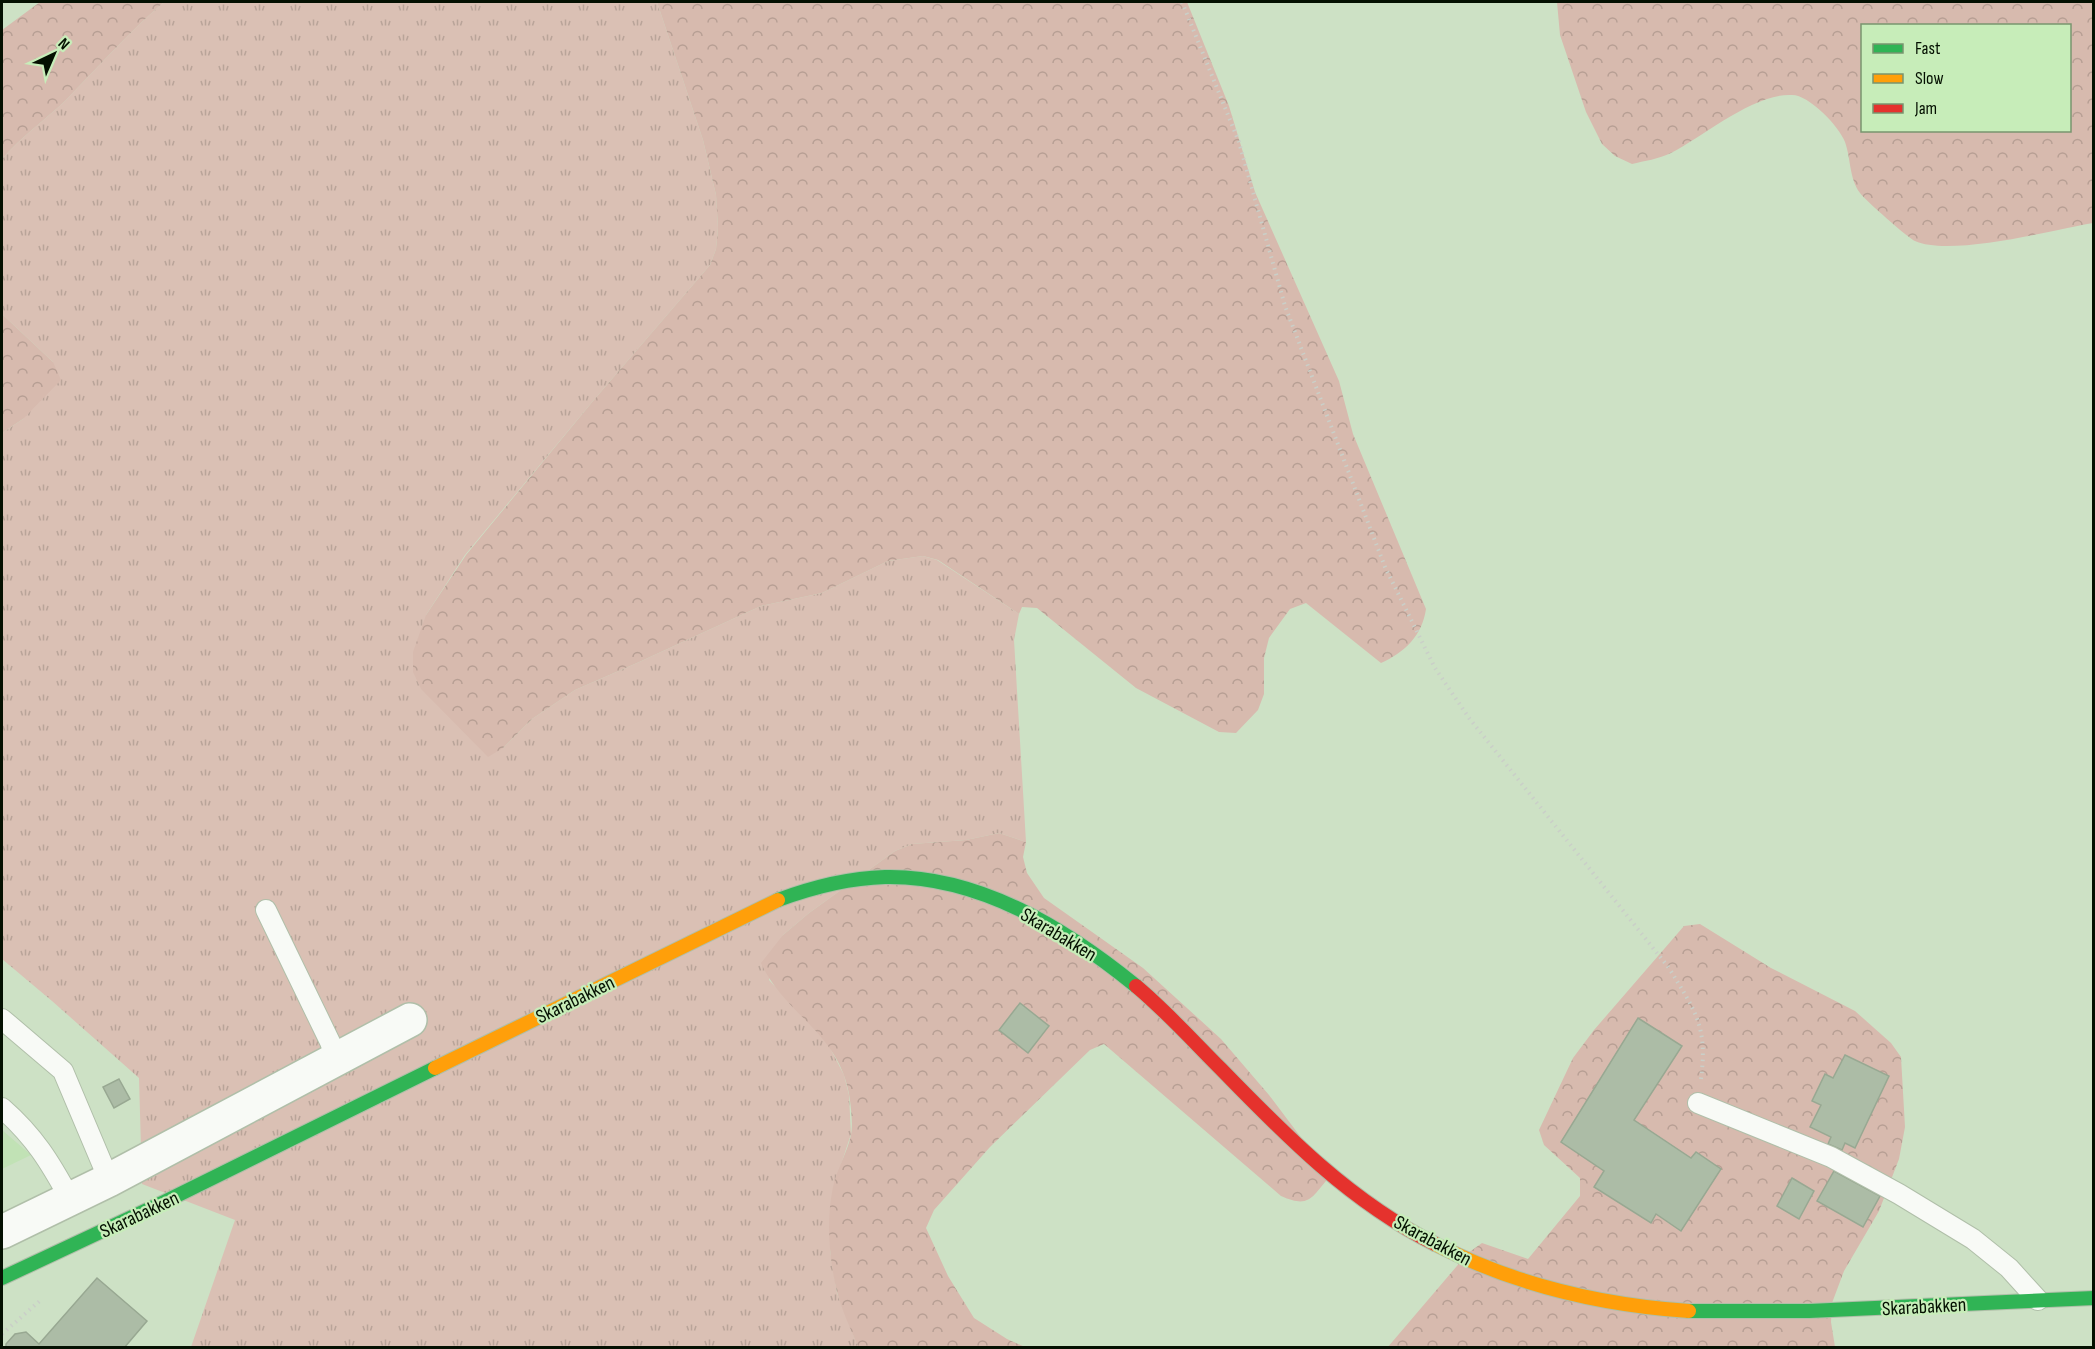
<svg xmlns="http://www.w3.org/2000/svg" width="2095" height="1349" font-family="'Sofia Sans Condensed',sans-serif">
  <defs>
    <pattern id="grass-tufts" width="24" height="20" patternUnits="userSpaceOnUse" patternTransform="scale(1.5)"><rect width="24" height="20" fill="#dac0b4"/><path d="M3 7l-1-3M5 7V3M7 7l1-3M15 17l-1-3M17 17v-4M19 17l1-3" fill="none" stroke="#b9a499"/></pattern>
    <pattern id="forest-crowns" width="20" height="18" patternUnits="userSpaceOnUse" patternTransform="scale(1.5)"><rect width="20" height="18" fill="#d7baae"/><path d="M2 6a3 3 0 1 1 6 0M12 15a3 3 0 1 1 6 0" fill="none" stroke="#b79f94"/></pattern>
  </defs>
  <rect width="100%" height="100%" fill="#cde1c5"/>
  <path fill="#c1e2b5" d="M2 1130 31 1155 2 1169Z"/>
  <path fill="url(#grass-tufts)" d="M164 2H657L703 140 716 195 718 228 716 249 710 265 593 401 465 555 426 615 503 748 532 719 575 690 637 663 761 606 822 593 888 561 923 556 937 560 1019 614 1014 640 1026 842 999 833 966 840 912 844 895 851 809 913 783 935 769 980 827 1042 844 1075 849 1095 851 1134 834 1186 831 1207 830 1250 837 1293 858 1347H191L235 1220 142 1184 139 1078 52 1001 2 959V433L23 419 53 362 2 314V159C21 137 45 120 66 100 98 67 129 32 164 2Z"/>
  <g fill="url(#forest-crowns)" fill-rule="evenodd">
    <path d="M40 2H164C129 32 98 67 66 100 45 120 21 137 2 159V30Z"/>
    <path d="M657 2H1187L1229 106 1255 192 1339 381 1353 434 1426 609C1422 636 1405 652 1381 663L1306 603 1290 609 1269 638 1264 658V694L1258 710 1236 733 1219 732 1136 688 1037 608 1022 607 1019 614 938 560 923 556 888 561 822 593 761 606 637 663 575 690 532 719 503 748 488 757 421 689 413 672V652L426 615 466 555 593 401 710 265 716 249 718 228 716 195 703 140Z"/>
    <path d="M1557 2H2093V223C2053 230 1950 257 1915 241 1909 239 1864 199 1860 193 1849 178 1851 159 1845 142 1839 126 1809 95 1792 95 1754 93 1704 136 1671 153 1659 159 1644 161 1632 164L1615 156 1602 144 1586 112 1560 35ZM1862 26H2070V130H1862Z"/>
    <path d="M2 314 53 362 61 380 23 419 2 433Z"/>
    <path d="M999 833 1026 842 1023 857 1027 873 1044 898 1143 968 1221 1039 1269 1095 1330 1176C1312 1197 1310 1209 1281 1196L1104 1044 1090 1050 990 1147 934 1210 926 1228 948 1276 974 1318 1007 1339 1025 1347H858C851 1329 842 1311 837 1292 829 1259 826 1220 833 1187 837 1169 847 1153 851 1135 853 1124 851 1106 849 1094 838 1032 784 1014 761 963L783 935 809 913 895 851 912 844 966 840Z"/>
    <path d="M1700 924 1771 968 1855 1011 1891 1043 1901 1057 1905 1127 1899 1159 1879 1211 1844 1271 1832 1303 1831 1322 1835 1347 1387 1348 1468 1253 1482 1243 1528 1259 1580 1196V1178L1544 1145 1539 1130 1573 1058 1594 1030 1684 926Z"/>
  </g>
  <g fill="#acbca6" stroke="#98a892" stroke-width="1.5">
    <path d="M1020 1003 1049 1026 1028 1053 999 1030Z"/>
    <path d="M1638 1018 1682 1046 1634 1120 1691 1158 1696 1152 1721 1169 1681 1231 1656 1214 1651 1223 1594 1187 1604 1171 1561 1142Z"/>
    <path d="M1845 1055 1889 1076 1855 1148 1845 1143 1842 1150 1828 1144 1831 1137 1810 1127 1821 1105 1812 1101 1825 1074 1833 1078Z"/>
    <path d="M119 1079 130 1099 114 1108 103 1087Z"/>
    <path d="M1834 1171 1880 1196 1863 1227 1817 1201Z"/>
    <path d="M1792 1178 1814 1191 1799 1219 1777 1206Z"/>
    <path d="M97 1278 147 1321 124 1348H6V1344L15 1334 26 1332 39 1344Z"/>
  </g>
  <g fill="none" stroke-linecap="round" stroke-linejoin="round">
    <defs>
      <g id="lane">
        <path d="M266 910 330 1042 336 1059"/>
        <path d="M2 1019 63 1071 109 1180"/>
        <path d="M1698 1103 1831 1157 1899 1194 1973 1239 2009 1268 2038 1300"/>
        <path d="M2 1108C34 1136 50 1162 70 1199"/>
      </g>
      <path id="street" d="M2 1232 109 1180 410 1020"/>
      <g id="fast">
        <path d="M778 900C813 887 848 878 885 877 979 875 1066 929 1136 986"/>
        <path d="M2 1278 164 1202 435 1068"/>
        <path d="M1689 1311H1809L2094 1298"/>
      </g>
      <g id="slow">
        <path d="M435 1068 778 900"/>
        <path d="M1435 1244C1515 1285 1600 1305 1689 1311"/>
      </g>
      <path id="jam" d="M1136 986C1166 1011 1193 1041 1221 1069 1286 1136 1351 1202 1435 1244"/>
    </defs>
    <use href="#lane" stroke="#b0bfa9" stroke-width="22"/>
    <use href="#street" stroke="#b0bfa9" stroke-width="36"/>
    <use href="#fast" stroke="#b0bfa9" stroke-width="16"/>
    <use href="#slow" stroke="#b0bfa9" stroke-width="16"/>
    <use href="#jam" stroke="#b0bfa9" stroke-width="16"/>
    <g stroke="#cacfc8" stroke-width="4" stroke-dasharray="1.5 4.5" stroke-linecap="butt">
      <path d="M1182 2 1239 142 1285 306 1385 567 1435 668 1469 718 1669 968C1695 1011 1708 1026 1701 1079"/>
      <path d="M2 1334 42 1299"/>
    </g>
    <use href="#lane" stroke="#f8faf6" stroke-width="20"/>
    <use href="#street" stroke="#f8faf6" stroke-width="33"/>
    <use href="#fast" stroke="#30b455" stroke-width="14"/>
    <use href="#slow" stroke="#ff9f0a" stroke-width="14"/>
    <use href="#jam" stroke="#e5322d" stroke-width="14"/>
  </g>
  <g text-anchor="middle" stroke-width="4.5" stroke-linejoin="round" paint-order="stroke">
    <g font-size="20" fill="#041001" stroke="#c7edb9">
      <text transform="translate(1059 934) rotate(31)" y="7">Skarabakken</text>
      <text transform="translate(575 999) rotate(-26)" y="7">Skarabakken</text>
      <text transform="translate(139 1214) rotate(-25)" y="7">Skarabakken</text>
      <text transform="translate(1433 1240) rotate(28)" y="7">Skarabakken</text>
      <text transform="translate(1924 1306) rotate(-3)" y="7">Skarabakken</text>
    </g>
  </g>
  <rect width="2095" height="1349" fill="none" stroke="#041001" stroke-width="6"/>
  <rect x="1861" y="24" width="210" height="108" fill="#c7edb9" stroke="#79956f" stroke-width="1.5"/>
  <rect x="1873" y="44" width="30" height="9" fill="#30b455" stroke="#79956f" stroke-width="1.5"/>
  <text x="1915" y="54" font-size="18" fill="#041001">Fast</text>
  <rect x="1873" y="74" width="30" height="9" fill="#ff9f0a" stroke="#79956f" stroke-width="1.5"/>
  <text x="1915" y="84" font-size="18" fill="#041001">Slow</text>
  <rect x="1873" y="104" width="30" height="9" fill="#e5322d" stroke="#79956f" stroke-width="1.5"/>
  <text x="1915" y="114" font-size="18" fill="#041001">Jam</text>
  <g transform="translate(54 54) rotate(44)" stroke="#c7edb9" stroke-width="4.5" paint-order="stroke">
  <path d="M0-4.5L10 22L0 15L-10 22Z" fill="#041001"/>
  <text y="-9" font-size="16" font-weight="bold" text-anchor="middle" fill="#041001">N</text>
  </g>
</svg>
